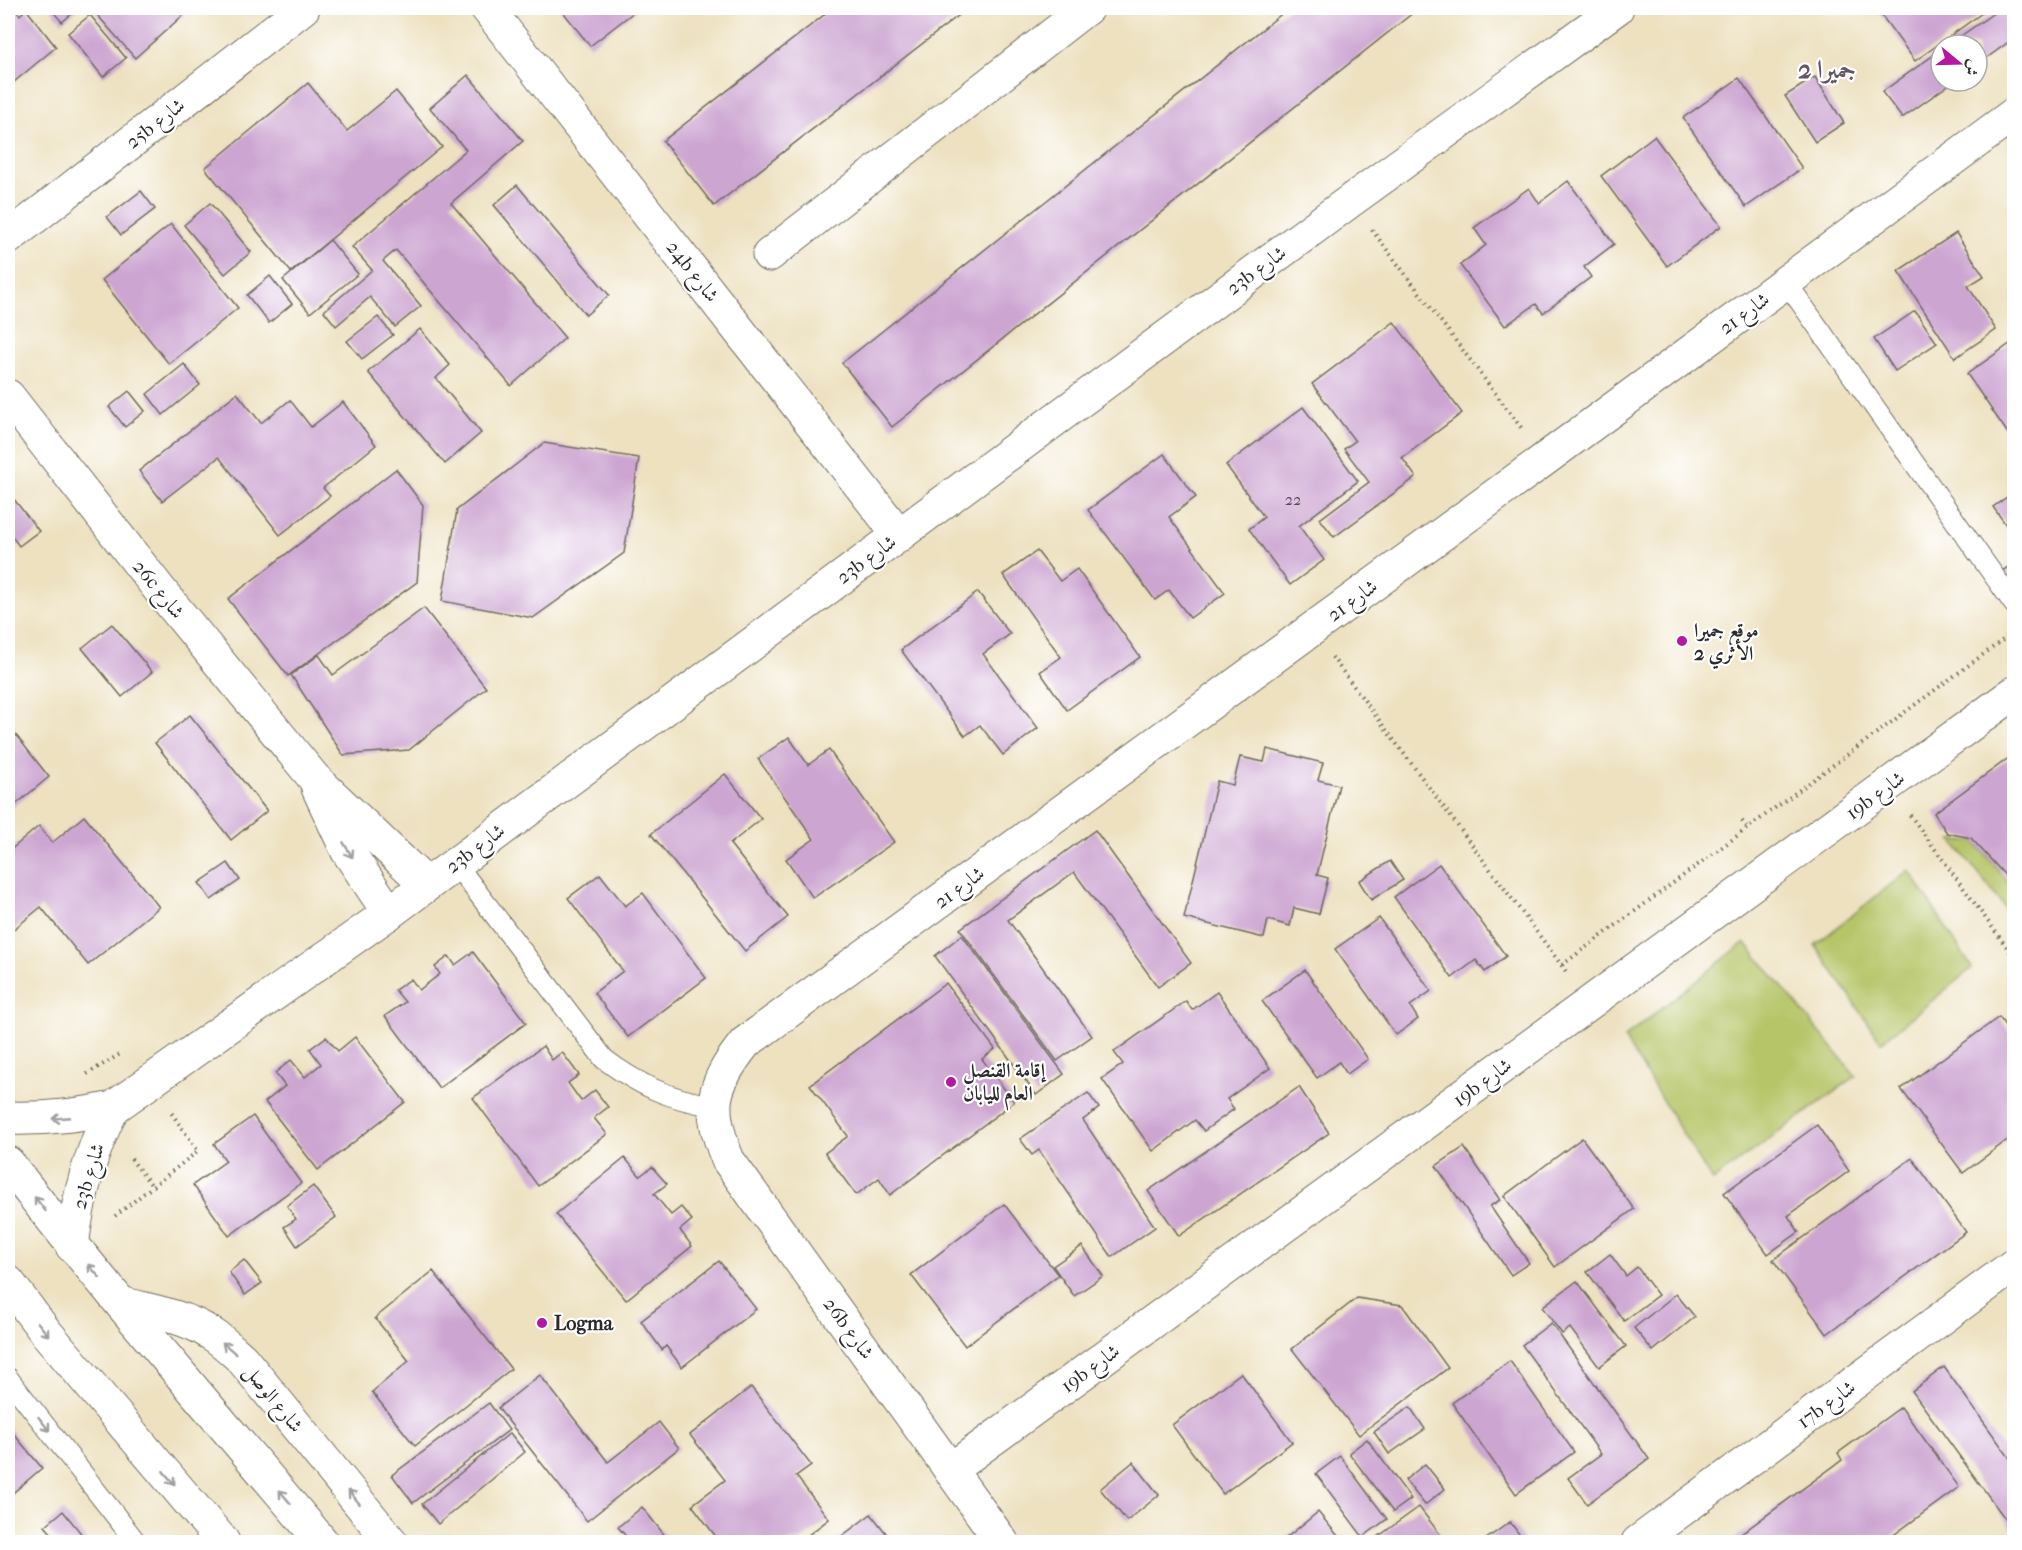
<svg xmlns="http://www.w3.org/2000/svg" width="2022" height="1550" font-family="'IM FELL French Canon',Amiri,serif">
  <rect width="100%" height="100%" fill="#fff"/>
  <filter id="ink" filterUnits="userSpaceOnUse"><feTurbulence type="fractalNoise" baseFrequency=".0167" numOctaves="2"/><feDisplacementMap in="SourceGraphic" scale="12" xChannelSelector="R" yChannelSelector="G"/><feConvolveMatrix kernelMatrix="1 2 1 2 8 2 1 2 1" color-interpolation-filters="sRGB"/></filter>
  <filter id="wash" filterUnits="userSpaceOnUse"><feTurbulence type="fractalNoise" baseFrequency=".008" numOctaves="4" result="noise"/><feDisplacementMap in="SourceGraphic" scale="24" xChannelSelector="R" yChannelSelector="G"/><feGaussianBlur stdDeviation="1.35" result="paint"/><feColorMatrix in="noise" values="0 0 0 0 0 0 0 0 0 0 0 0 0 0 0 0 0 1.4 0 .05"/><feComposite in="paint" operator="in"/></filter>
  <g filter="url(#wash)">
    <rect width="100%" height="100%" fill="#ede1c0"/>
    <g fill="#b6c567" stroke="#707849" stroke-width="1.5">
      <path d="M1952 840 1974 841 2014 889V919Z"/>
      <path d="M1909 870 1972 968 1881 1042 1815 945Z"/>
      <path d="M1745 942 1856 1076 1712 1181 1624 1038Z"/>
    </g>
    <g id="blocks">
      <g fill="#cca5d1">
        <path d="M8 8H14L20 15 26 9 56 47 8 87Z"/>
        <path d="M50 8H79L62 22Z"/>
        <path d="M94 8H187L189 10 135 58 92 9Z"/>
        <path d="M560 8H639L590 46Z"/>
        <path d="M833 8H968L714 206 663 141Z"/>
        <path d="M1289 8H1419L892 427 842 363Z"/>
        <path d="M1876 8H1989L1915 61Z"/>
        <path d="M2001 8H2014V38L1977 65V45H1948Z"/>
        <path d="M90 15 126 58 103 77 68 33Z"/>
        <path d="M1941 50V81H1954L1902 118 1882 92Z"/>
        <path d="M468 75 523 141 451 203 565 338 511 386 396 250 383 261 421 306 395 327 370 297 336 326 324 311 372 270 352 247 466 150 430 108Z"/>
        <path d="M1815 77 1844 123 1815 142 1785 96Z"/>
        <path d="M1739 78 1802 168 1746 207 1683 118Z"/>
        <path d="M308 83 347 131 396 91 442 147 291 272 205 168Z"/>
        <path d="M1654 136 1721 226 1667 266 1601 176Z"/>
        <path d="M1568 181 1614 244 1584 267 1591 277 1543 313 1536 304 1505 326 1460 265 1486 245 1474 228 1529 188 1539 203Z"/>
        <path d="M517 185 609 295 586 315 494 205Z"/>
        <path d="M141 191 155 209 121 235 107 217Z"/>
        <path d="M210 203 251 252 225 274 184 225Z"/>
        <path d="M171 224 238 308 169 364 102 280Z"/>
        <path d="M1956 233 1984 276 1968 286 1996 330 1955 358 1898 271Z"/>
        <path d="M330 240 358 274 310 313 283 280Z"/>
        <path d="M270 276 292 304 269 323 247 295Z"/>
        <path d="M1915 311 1937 343 1895 371 1874 339Z"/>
        <path d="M378 317 393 335 362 359 347 341Z"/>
        <path d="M1394 322 1462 413 1402 458 1416 477 1334 537 1320 519 1369 482 1344 449 1355 441 1312 384Z"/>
        <path d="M420 329 450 365 436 378 481 433 445 464 368 372Z"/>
        <path d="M2014 341V442L1967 374Z"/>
        <path d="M184 364 200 385 163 415 147 394Z"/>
        <path d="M129 391 145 411 125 427 109 407Z"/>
        <path d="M237 393 261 423 290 400 311 427 343 402 376 445 323 488 330 496 280 535 219 457 162 501 139 471Z"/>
        <path d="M1303 407 1358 481 1299 526 1324 560 1290 585 1249 529 1264 517 1226 465Z"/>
        <path d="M544 443 639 458 624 553 533 618 442 601 457 510Z"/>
        <path d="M1164 454 1196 497 1169 517 1225 593 1190 618 1169 590 1155 600 1088 510Z"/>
        <path d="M396 469 423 505 417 582 288 676 228 599Z"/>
        <path d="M2014 492V536L1993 507Z"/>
        <path d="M9 493 39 531 19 546 8 531Z"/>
        <path d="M1037 551 1060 581 1077 569 1140 657 1067 710 1040 672 1061 657 1003 575Z"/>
        <path d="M2014 563V596L1998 574Z"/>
        <path d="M978 592 1010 634 983 654 1038 728 1003 755 980 725 965 736 901 650Z"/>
        <path d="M424 608 486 688 409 750 343 755 291 675 319 655 333 675Z"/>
        <path d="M112 624 152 672 122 697 82 648Z"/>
        <path d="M190 715 267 811 231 840 155 743Z"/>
        <path d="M8 725 49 777 8 811Z"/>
        <path d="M789 737 808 765 829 750 894 842 813 898 786 859 814 839 758 759Z"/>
        <path d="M1267 749 1323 763 1318 780 1339 785 1317 875 1328 878 1319 914 1294 908 1290 926 1268 920 1264 938 1184 918 1217 781 1233 785 1240 757 1264 762Z"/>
        <path d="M2014 754V885L1971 838 1947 833 1934 813Z"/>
        <path d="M725 774 761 819 730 844 788 917 745 951 651 834Z"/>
        <path d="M84 816 159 907 88 965 41 907 8 934V852L39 826 52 843Z"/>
        <path d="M1095 830 1191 963 1158 987 1074 872 1008 920 1092 1036 1057 1061 960 929Z"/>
        <path d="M1390 861 1403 880 1371 900 1359 881Z"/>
        <path d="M228 863 240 880 211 900 199 883Z"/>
        <path d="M1439 864 1506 956 1485 972 1476 960 1452 978 1394 897Z"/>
        <path d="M600 874 625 906 643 893 706 978 628 1037 594 993 623 971 568 898Z"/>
        <path d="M1379 918 1431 991 1410 1006 1418 1019 1396 1035 1335 949Z"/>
        <path d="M962 935 1064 1074 1036 1095 935 956Z"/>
        <path d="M473 952 526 1023 439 1088 385 1016 405 1002 395 990 411 979 419 990 440 974 435 967 449 956 455 965Z"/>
        <path d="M1305 970 1368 1059 1347 1074 1339 1062 1317 1078 1262 1001Z"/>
        <path d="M946 983 995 1049 982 1059 1014 1102 890 1195 879 1178 856 1195 825 1153 848 1136 810 1085Z"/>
        <path d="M1217 992 1270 1068 1227 1099 1234 1109 1204 1131 1195 1120 1153 1151 1102 1079 1123 1064 1114 1052 1186 1001 1192 1010Z"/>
        <path d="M1999 1017 2014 1038V1135L1963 1173 1901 1089Z"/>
        <path d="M326 1037 338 1051 355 1037 405 1102 318 1170 265 1102 285 1086 275 1073 291 1060 305 1077 321 1064 310 1049Z"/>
        <path d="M543 1046 552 1060 562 1052 579 1075 568 1083 581 1101 595 1090 608 1107 594 1118 607 1134 538 1186 473 1098Z"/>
        <path d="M1299 1087 1329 1133 1179 1236 1148 1191Z"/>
        <path d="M1088 1093 1099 1108 1083 1120 1155 1227 1112 1257 1039 1150 1032 1155 1020 1139Z"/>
        <path d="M253 1116 301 1183 229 1236 193 1185 226 1161 214 1144Z"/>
        <path d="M1817 1125 1849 1171 1788 1216 1799 1232 1768 1254 1724 1193Z"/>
        <path d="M1582 1138 1634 1209 1555 1267 1504 1196Z"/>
        <path d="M1464 1147 1500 1200 1490 1206 1529 1263 1511 1275 1436 1166Z"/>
        <path d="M625 1158 640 1176 652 1167 667 1184 654 1194 671 1215 681 1207 692 1220 680 1230 692 1246 626 1300 556 1214Z"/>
        <path d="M1912 1158 1966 1232 1827 1334 1773 1260Z"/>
        <path d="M313 1186 336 1217 297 1246 284 1227 296 1219 287 1206Z"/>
        <path d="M1004 1204 1058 1275 965 1346 911 1275Z"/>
        <path d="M1082 1246 1103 1276 1074 1296 1053 1266Z"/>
        <path d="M1610 1254 1626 1276 1637 1267 1658 1295 1624 1321 1587 1272Z"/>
        <path d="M244 1260 262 1283 245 1295 229 1272Z"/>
        <path d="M719 1261 756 1309 682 1367 666 1346 662 1350 641 1321Z"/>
        <path d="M433 1271 511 1369 415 1446 372 1392 409 1361 375 1318Z"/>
        <path d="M1577 1281 1626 1346 1599 1367 1570 1328 1562 1334 1542 1307Z"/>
        <path d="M1676 1294 1695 1317 1653 1351 1634 1328Z"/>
        <path d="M1357 1298 1402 1305 1448 1368 1359 1435 1292 1349Z"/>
        <path d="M1551 1323 1649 1459 1587 1504 1568 1478 1601 1454 1522 1345Z"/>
        <path d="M1510 1361 1574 1452 1516 1494 1452 1403Z"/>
        <path d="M1944 1367 2014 1464V1531L1912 1391Z"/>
        <path d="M1241 1373 1292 1442 1223 1494 1172 1425Z"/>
        <path d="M540 1375 608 1462 659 1422 679 1448 587 1521 498 1408Z"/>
        <path d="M751 1387 811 1465 796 1476 829 1519 799 1542H720L692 1505 725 1480 690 1435Z"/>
        <path d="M489 1403 509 1430 413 1503 392 1475Z"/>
        <path d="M1410 1407 1425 1429 1389 1454 1374 1432Z"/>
        <path d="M1901 1407 1959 1487 1884 1542H1730L1842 1460 1838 1453Z"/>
        <path d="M8 1427 42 1468 8 1497Z"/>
        <path d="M510 1433 525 1452 438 1524 422 1504Z"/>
        <path d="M1367 1439 1411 1499 1393 1512 1349 1453Z"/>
        <path d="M1340 1456 1387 1519 1363 1537 1316 1474Z"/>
        <path d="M1133 1462 1159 1495 1127 1521 1100 1489Z"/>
        <path d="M1425 1464 1445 1489 1425 1505 1405 1480Z"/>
        <path d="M642 1507 670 1542H631L618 1527Z"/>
        <path d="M1419 1507 1446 1542H1371L1394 1525Z"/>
        <path d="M63 1511 88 1542H59L45 1526Z"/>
        <path d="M1318 1512 1343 1542H1281Z"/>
        <path d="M871 1514 893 1542H834Z"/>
        <path d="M1510 1522 1525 1542H1482Z"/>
      </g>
    </g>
  </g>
  <g filter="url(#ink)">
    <use href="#blocks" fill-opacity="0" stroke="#6f6b5f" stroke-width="1.5"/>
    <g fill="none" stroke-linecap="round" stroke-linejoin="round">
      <defs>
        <g id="lane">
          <path d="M1786 282 2014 604"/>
          <path d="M455 863 604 1059C640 1086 669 1099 714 1106"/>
          <path d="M8 1378 136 1542"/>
        </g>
        <g id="street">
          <path d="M487 8 899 535"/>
          <path d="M8 238 303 8"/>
          <path d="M769 255 1087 8"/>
          <path d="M8 396 163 594 314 778 426 884"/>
          <path d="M318 788 347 850 389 913"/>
          <path d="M8 1118C44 1119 77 1116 113 1108L389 913 1350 201 1617 8"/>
          <path d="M72 1246C78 1197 90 1152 113 1108"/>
          <path d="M121 1303C150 1311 184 1316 210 1333 222 1340 232 1350 242 1359L391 1542"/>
          <path d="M950 1470 2014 693"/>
          <path d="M1002 1542 728 1160C707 1108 710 1087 745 1043L1545 459 2014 114"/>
          <path d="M1638 1542 2014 1265"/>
        </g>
        <g id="primary">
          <path d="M8 1163C108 1293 217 1416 322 1542"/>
          <path d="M8 1282 44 1330 223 1542"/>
        </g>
      </defs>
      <use href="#lane" stroke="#6f6b5f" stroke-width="22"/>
      <use href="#street" stroke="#6f6b5f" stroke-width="35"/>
      <use href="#primary" stroke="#6f6b5f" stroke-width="35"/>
      <g stroke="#6f6b5f" stroke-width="4" stroke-dasharray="1.5 4.5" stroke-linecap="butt">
        <path d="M1372 230 1523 430"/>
        <path d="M1332 657 1568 974"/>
        <path d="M1910 815 2014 957"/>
        <path d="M1742 821 1748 828"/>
        <path d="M1562 965 2011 634"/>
        <path d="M87 1074 122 1053"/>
        <path d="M131 1159 153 1187"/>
        <path d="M115 1216 198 1151 170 1111"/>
      </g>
      <use href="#lane" stroke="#fff" stroke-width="20"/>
      <use href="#street" stroke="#fff" stroke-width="33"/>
      <use href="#primary" stroke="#fff" stroke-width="33"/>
    </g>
    <defs><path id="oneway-shaft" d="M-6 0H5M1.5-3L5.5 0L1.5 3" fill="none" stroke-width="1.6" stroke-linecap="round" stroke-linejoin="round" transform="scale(1.5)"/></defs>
    <g stroke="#a0a0a0">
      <use href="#oneway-shaft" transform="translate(348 850) rotate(59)"/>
      <use href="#oneway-shaft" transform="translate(61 1118) rotate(175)"/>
      <use href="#oneway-shaft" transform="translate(40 1204) rotate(-128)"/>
      <use href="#oneway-shaft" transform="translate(94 1271) rotate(-131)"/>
      <use href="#oneway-shaft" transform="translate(43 1329) rotate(51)"/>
      <use href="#oneway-shaft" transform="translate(229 1348) rotate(-139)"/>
      <use href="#oneway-shaft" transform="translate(44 1424) rotate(52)"/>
      <use href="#oneway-shaft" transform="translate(169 1478) rotate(50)"/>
      <use href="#oneway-shaft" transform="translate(285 1497) rotate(-130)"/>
      <use href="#oneway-shaft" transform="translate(354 1497) rotate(-129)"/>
    </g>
  </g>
  <g fill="#b5179e" stroke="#fff" stroke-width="2">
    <circle cx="1682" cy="641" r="6"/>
    <circle cx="951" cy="1082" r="6"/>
    <circle cx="542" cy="1323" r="6"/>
  </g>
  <g text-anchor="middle" stroke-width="4.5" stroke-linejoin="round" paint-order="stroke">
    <g font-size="16" fill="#534a54">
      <text x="1293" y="505">22</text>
    </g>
    <g font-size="20" fill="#2b2b2b" stroke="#fff">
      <text transform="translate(155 123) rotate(-38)" y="7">25b شارع</text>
      <text transform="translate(1256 270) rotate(-36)" y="7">23b شارع</text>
      <text transform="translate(693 271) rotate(52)" y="7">24b شارع</text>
      <text transform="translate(1744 313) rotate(-36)" y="7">شارع 21</text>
      <text transform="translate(866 559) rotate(-36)" y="7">23b شارع</text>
      <text transform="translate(159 589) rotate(51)" y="7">26c شارع</text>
      <text transform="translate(1352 600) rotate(-36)" y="7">شارع 21</text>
      <text transform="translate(1875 795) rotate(-36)" y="7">19b شارع</text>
      <text transform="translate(475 848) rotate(-37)" y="7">23b شارع</text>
      <text transform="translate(959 887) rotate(-36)" y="7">شارع 21</text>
      <text transform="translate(1482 1082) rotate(-36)" y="7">19b شارع</text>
      <text transform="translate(88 1176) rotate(-73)" y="7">23b شارع</text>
      <text transform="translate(849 1328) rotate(54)" y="7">26b شارع</text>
      <text transform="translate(1090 1368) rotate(-36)" y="7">19b شارع</text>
      <text transform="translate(274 1398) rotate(51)" y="7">شارع الوصل</text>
      <text transform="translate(1826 1404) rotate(-36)" y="7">17b شارع</text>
    </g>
    <g font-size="20" font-weight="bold" fill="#2b2b2b" stroke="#fff" text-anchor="start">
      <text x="1694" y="637">موقع جميرا<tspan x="1694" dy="23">2 الأثري</tspan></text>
      <text x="963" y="1077">إقامة القنصل<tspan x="963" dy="23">العام لليابان</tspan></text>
      <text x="554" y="1330">Logma</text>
    </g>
    <g font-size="26" font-weight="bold" fill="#635665" stroke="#fff">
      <text x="1827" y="78">جميرا 2</text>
    </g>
  </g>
  <rect width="2022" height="1550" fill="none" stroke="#fff" stroke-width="30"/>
  <g transform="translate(1959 63) rotate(109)"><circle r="28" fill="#ffffff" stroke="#aaaaaa" stroke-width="1.5"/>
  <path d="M0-4.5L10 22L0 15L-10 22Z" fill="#b5179e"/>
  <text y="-9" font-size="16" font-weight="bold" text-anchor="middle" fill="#2b2b2b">ش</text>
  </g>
</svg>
